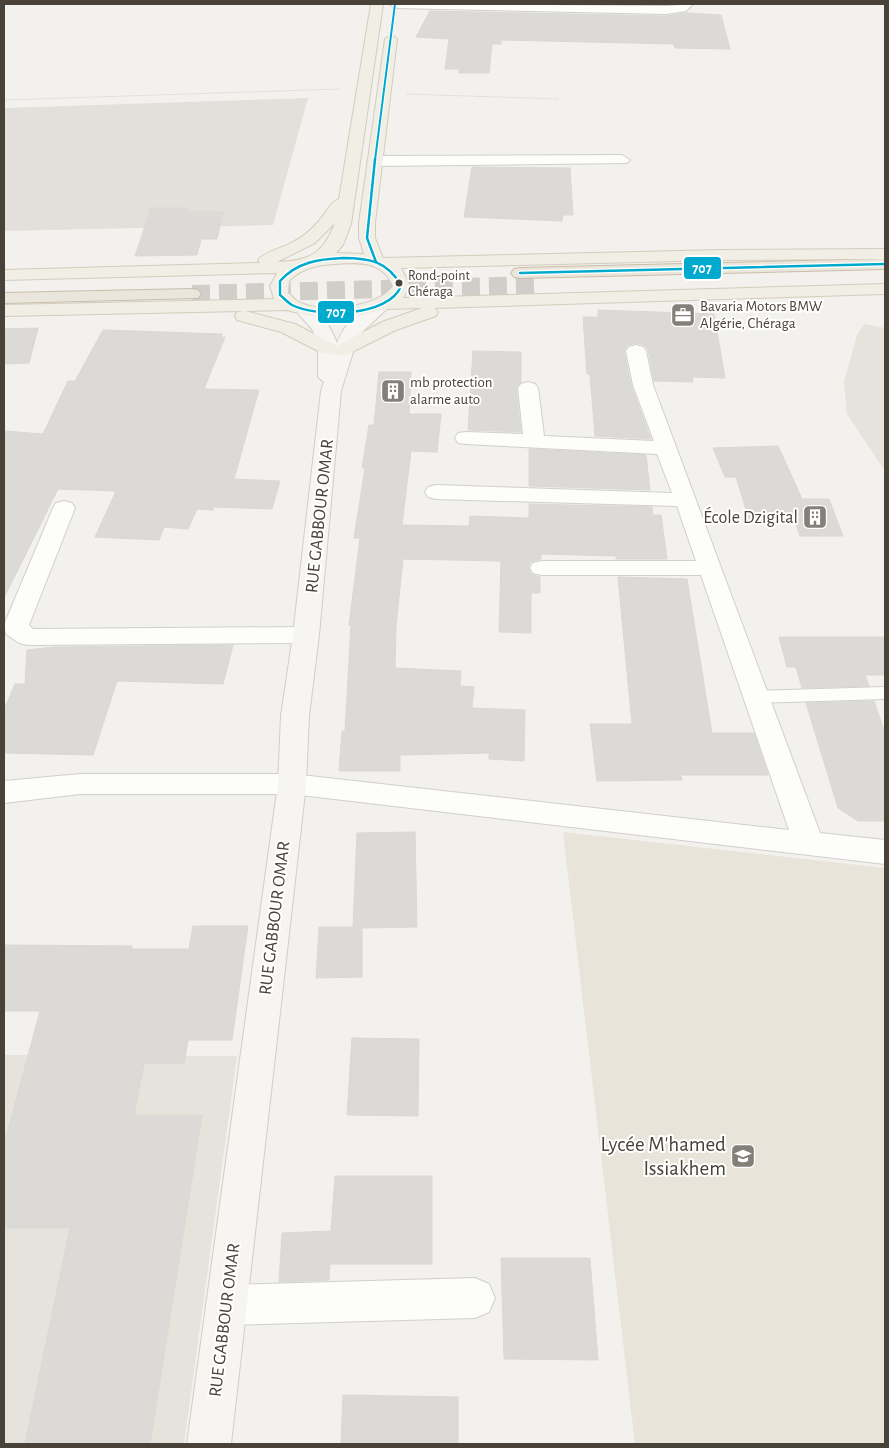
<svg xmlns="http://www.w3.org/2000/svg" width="889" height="1448" font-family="'Alegreya Sans',sans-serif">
  <rect width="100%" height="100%" fill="#f3f1ed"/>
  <g fill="#e6e2dc">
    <path d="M864 324 885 328V471L847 414 844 382 857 335Z"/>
    <path d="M4 1055 237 1056 184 1444H4Z"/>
  </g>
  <path fill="#e3e0dc" d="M308 98 273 225 4 231V108Z"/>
  <path fill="#e9e4d9" d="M563 832 885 868V1444H635Z"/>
  <g fill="#dcdad6" stroke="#dbd8d3">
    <path d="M430 11 667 16 686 13 721 15 730 49 675 48 674 44 501 40V44H492L489 73H459V69H445L449 39 416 37Z"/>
    <path d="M472 167 570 168 573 215H563L562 221 464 217Z"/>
    <path d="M151 208H188L187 212H223L217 239H201L197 255 135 256Z"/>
    <path d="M598 310 714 314 725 378 692 377 693 382 654 381 648 350 644 345 637 343 628 345 624 351 631 385 651 439 595 436 590 374H587L583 317H598Z"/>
    <path d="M38 328 29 363 4 364V329Z"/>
    <path d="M103 330 222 334 221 337H225L204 389 259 390 234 479 280 481 272 509 214 507 213 510 197 509 188 529 164 527 159 540 95 537 116 491 58 489 4 598V431L43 434 68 381H75Z"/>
    <path d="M473 351 521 352V382L516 388 521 432 468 430Z"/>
    <path d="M379 372H411L409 414H441L437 452 411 451 402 525 469 526 470 516 529 518V504L652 507 653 515H661L667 559H616V556L541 554V559L531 562 528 567 531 574 540 577V593H531V633L499 632 501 561 403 559 396 626 395 668 461 671 460 686 474 687 472 708 525 710 524 761 489 759V753L400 755V771H339L342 731H345L351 625H349L360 538H354L365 468H362L369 425H374Z"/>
    <path d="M778 446 802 499H829L843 536H800L794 518 749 519 736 477H725L713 448Z"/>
    <path d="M529 449 646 455 650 490 529 486Z"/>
    <path d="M618 577 687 579 712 733H754L768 775H681L682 780 597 781 590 724H632Z"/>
    <path d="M779 637H885V675H865L869 686 802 688 796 667H787Z"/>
    <path d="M233 645 223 684 117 681 93 755 4 753V710L15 684H25L27 650 54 647Z"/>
    <path d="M874 701 885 733V821H858L838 808 806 703Z"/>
    <path d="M415 832 417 927 362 928V977L316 978 319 927H353L357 833Z"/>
    <path d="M193 926H248L232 1040H188L184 1063H144L134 1115H202L150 1444H25L70 1228H4V1145L40 1011H4V945L132 946V949H189Z"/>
    <path d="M352 1038 419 1039 418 1116 347 1115Z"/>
    <path d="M335 1176H432V1264H330L329 1280 279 1282 282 1233 331 1231Z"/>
    <path d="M501 1258H590L598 1360 504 1359Z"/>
    <path d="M343 1395 458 1397V1444H341Z"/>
  </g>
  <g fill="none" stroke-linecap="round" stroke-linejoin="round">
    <path stroke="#d1cec9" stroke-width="18" stroke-dasharray="18 9" stroke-linecap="butt" d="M192 294 536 285"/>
    <defs>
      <path id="lane" d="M885 687V699L757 703 751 701 748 697 751 693 757 691Z"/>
      <g id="street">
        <path d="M389 4 667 6 693 4 686 11 667 14 395 8Z"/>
        <path d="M622 155 630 160 627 163 375 166 367 161 375 156Z"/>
        <path d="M636 345 643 347 646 351 653 385 820 833 885 840V864L292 794H80L4 803V781L80 774H292L789 830 701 575H542L533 573 530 568 533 563 542 561H696L677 506 436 499 428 497 425 492 428 487 436 485 672 493 657 454 466 444 458 443 455 438 458 433 466 432 523 434 518 388 521 384 528 382 535 384 538 388 544 436 654 441 633 385 626 351 629 347Z"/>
        <path d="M64 501 72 503 75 508 29 625 33 629 306 627 315 629 319 635 315 641 306 643 28 645 19 643 6 634 4 625 53 508 56 503Z"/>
        <path d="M475 1278 489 1284 495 1298 489 1312 475 1318 226 1325 212 1319 206 1305 212 1291 226 1285Z"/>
      </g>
      <path id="secondary" d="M381 300 387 302 390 306 358 336 341 391 319 635 309 716 306 784 231 1444H187L278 784 281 716 293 635 321 391 324 382 318 377V343L312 329 295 310 297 306C316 301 331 327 337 343 343 325 363 305 381 300Z"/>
      <path id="primary" d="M371 4H383L351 224 343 245 336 253 364 254 359 238V223L385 39 391 35 397 39 375 223V238L383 258 722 250 885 249V259L722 260 401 268 410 286 403 298 885 284V294L435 308 438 312 436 316 396 330 344 356C336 354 331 355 322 353L281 332 237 320 235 316 237 312 243 311 4 316V305L274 299 270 286 277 273 4 280V270L260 263 258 260C265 251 284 248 293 242 303 237 311 230 318 222 324 216 330 202 339 199ZM335 223C323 254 309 261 277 262L315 243ZM335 264C359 262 382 261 393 286 379 308 318 314 297 301 294 299 291 295 288 293L289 281C302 268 317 265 335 264ZM422 308 382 322 337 346 295 324 245 311 287 310 310 316 333 318 357 316 385 309Z"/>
      <g id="highway">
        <path d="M885 259V269L520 278 514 277 511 273 514 269 520 268Z"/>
        <path d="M192 289 198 290 201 294 198 298 4 303V293Z"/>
      </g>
    </defs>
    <use href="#lane" stroke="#d1cfcb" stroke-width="2"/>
    <use href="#street" stroke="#d1cfcb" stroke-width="2"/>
    <use href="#secondary" stroke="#d1cec5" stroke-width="2"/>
    <use href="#primary" stroke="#d4ccbc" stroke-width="2"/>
    <use href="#highway" stroke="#c9bdaa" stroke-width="2"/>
    <g stroke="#d3d1cb" stroke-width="1" stroke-dasharray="1 1" stroke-linecap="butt">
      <path d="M407 94 559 99"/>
      <path d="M4 100 339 89"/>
    </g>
    <use href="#lane" fill="#fdfdfc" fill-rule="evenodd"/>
    <use href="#street" fill="#fdfdfc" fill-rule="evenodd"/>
    <use href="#secondary" fill="#f6f5f1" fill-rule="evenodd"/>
    <use href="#primary" fill="#f1eee5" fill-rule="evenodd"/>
    <use href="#highway" fill="#ebe6dc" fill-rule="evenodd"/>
    <defs>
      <path id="bus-1-far1" d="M375 160 395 4"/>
      <g id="bus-1">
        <path d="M375 159 367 238 376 262"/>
        <path d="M343 258C369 258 388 261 401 286 389 317 317 318 292 305 288 303 284 298 280 295V281C297 262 319 259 343 258Z"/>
        <path d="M520 273 885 264"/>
      </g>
    </defs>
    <use href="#bus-1-far1" stroke="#fff" stroke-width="4"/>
    <use href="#bus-1" stroke="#fff" stroke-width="5"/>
    <use href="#bus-1-far1" stroke="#00a9ce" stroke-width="2"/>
    <use href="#bus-1" stroke="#00a9ce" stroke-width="2.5"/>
  </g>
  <defs>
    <symbol id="office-square" viewBox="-11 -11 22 22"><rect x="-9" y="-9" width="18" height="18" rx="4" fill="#847f78" stroke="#fff"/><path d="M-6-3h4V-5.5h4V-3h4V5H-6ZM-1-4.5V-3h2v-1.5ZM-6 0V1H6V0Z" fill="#fff"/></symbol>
    <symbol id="building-square" viewBox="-11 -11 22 22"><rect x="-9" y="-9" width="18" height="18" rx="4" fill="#847f78" stroke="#fff"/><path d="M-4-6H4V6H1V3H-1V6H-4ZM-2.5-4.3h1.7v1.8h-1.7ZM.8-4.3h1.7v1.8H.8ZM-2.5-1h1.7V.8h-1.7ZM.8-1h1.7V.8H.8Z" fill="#fff"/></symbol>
    <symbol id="school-square" viewBox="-11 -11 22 22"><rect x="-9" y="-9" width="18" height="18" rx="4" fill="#847f78" stroke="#fff"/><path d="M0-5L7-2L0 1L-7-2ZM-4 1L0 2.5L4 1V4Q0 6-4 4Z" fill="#fff"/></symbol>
  </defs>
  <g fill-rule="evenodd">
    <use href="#office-square" x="669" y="301" width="28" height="28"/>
    <use href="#building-square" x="379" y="377" width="28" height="28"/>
    <use href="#building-square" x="801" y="503" width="28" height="28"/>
    <use href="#school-square" x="729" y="1142" width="28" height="28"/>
  </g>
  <circle fill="#494239" stroke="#fff" stroke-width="2" cx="399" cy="283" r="4.5"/>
  <g text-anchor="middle" stroke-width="4" stroke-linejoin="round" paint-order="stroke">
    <g font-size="14" fill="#494239" stroke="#fff" text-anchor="start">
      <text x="408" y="280">Rond-point<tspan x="408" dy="16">Chéraga</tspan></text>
    </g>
    <g font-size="15" fill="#494239" stroke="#fff" text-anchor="start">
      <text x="700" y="311">Bavaria Motors BMW<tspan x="700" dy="17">Algérie, Chéraga</tspan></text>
      <text x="410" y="387">mb protection<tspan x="410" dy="17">alarme auto</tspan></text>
    </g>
    <g font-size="18" fill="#494239" stroke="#fff">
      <text transform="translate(319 516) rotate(-84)" y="6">RUE GABBOUR OMAR</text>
      <text transform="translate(274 918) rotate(-83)" y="6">RUE GABBOUR OMAR</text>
      <text transform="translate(224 1320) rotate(-83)" y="6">RUE GABBOUR OMAR</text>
    </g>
    <g font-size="18" fill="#494239" stroke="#fff" text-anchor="end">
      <text x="798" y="523">École Dzigital</text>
    </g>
    <g font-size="21" fill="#494239" stroke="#fff" text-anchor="end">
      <text x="726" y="1151">Lycée M'hamed<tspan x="726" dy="24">Issiakhem</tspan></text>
    </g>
  </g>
  <g stroke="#fff" stroke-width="2">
    <rect x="683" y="256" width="39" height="24" rx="5" fill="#00a9ce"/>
    <rect x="317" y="300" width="38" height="24" rx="5" fill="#00a9ce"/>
  </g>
  <g font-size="14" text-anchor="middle" font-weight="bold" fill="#fff">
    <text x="702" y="273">707</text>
    <text x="336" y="317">707</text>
  </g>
  <rect width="889" height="1448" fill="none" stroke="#494239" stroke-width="10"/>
</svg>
